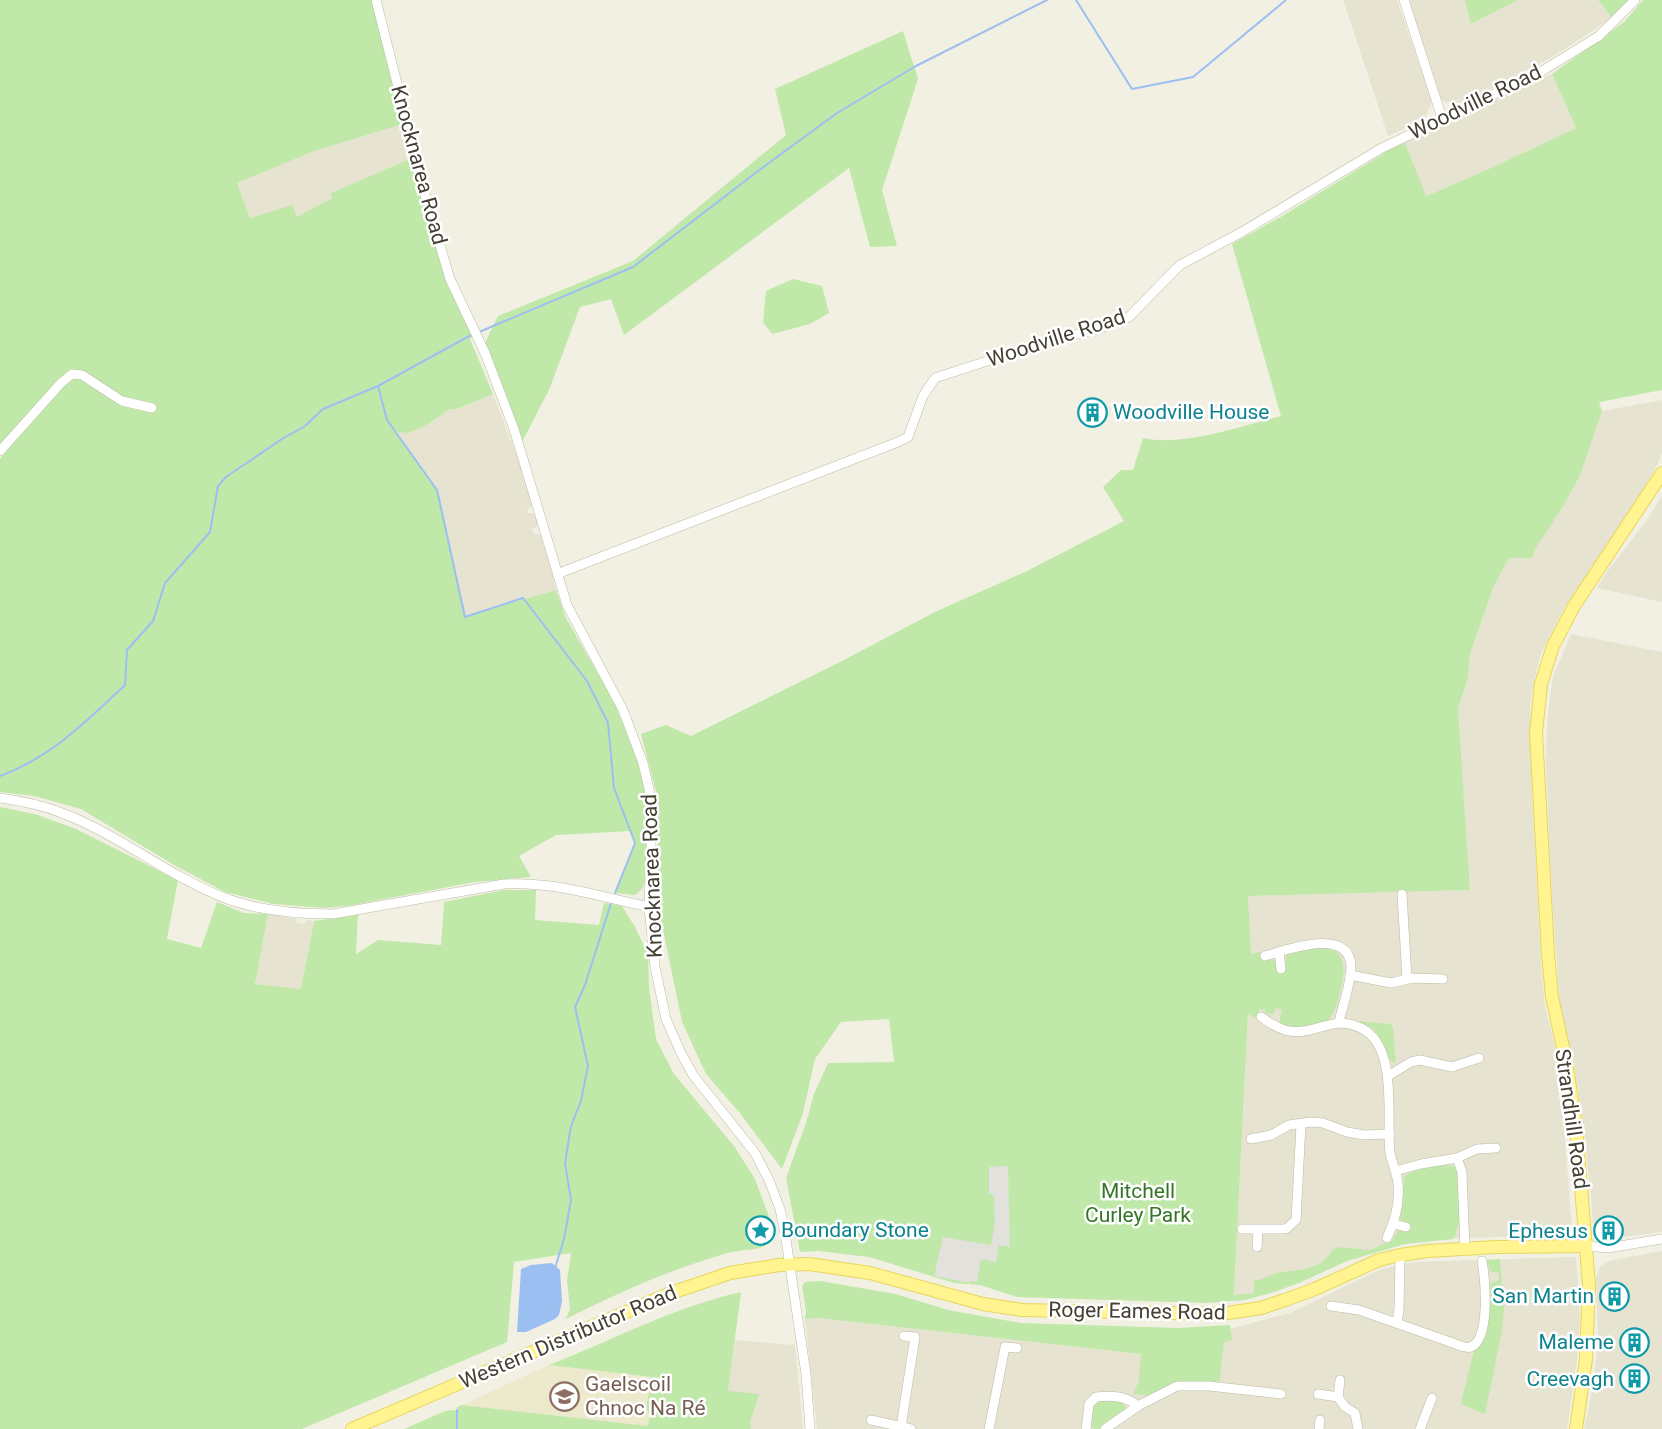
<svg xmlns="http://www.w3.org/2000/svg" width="1662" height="1429" font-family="Roboto,sans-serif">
  <rect width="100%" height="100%" fill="#f2f0e3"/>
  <g fill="#e6e3d0" fill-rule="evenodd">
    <path d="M1343 0H1397L1432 102 1424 120 1388 136Z"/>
    <path d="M1409 0H1465L1472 24 1518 0H1598L1612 18 1552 57 1486 92 1456 105 1440 100Z"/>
    <path d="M1552 74 1576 128 1491 168 1425 196 1405 143 1403 141Z"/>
    <path d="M403 124 410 151 406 153V155L409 160 331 193 332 198 297 217 292 205 250 218 237 183 314 151Z"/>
    <path d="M493 394 525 477 532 502V506L527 509 528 513 536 514 538 525 532 529 534 533 543 536 556 590 465 617 437 491 395 431 409 433 428 424 450 409H457Z"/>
    <path d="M1662 400V453L1658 463 1638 499 1564 608 1542 651 1536 672 1530 705 1532 793 1541 963 1545 1007 1557 1053 1561 1086 1572 1229 1565 1235 1393 1240 1370 1250 1340 1247 1333 1249 1328 1258 1313 1267 1304 1271 1275 1273 1263 1280 1254 1293 1234 1296 1251 954 1248 896 1470 890 1458 708 1468 678 1470 654 1493 588 1509 558 1535 549 1564 505 1602 411ZM1284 969 1344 977 1333 1015 1281 1014 1283 1010 1276 1008 1265 1010 1259 1009ZM1435 1166 1458 1171 1460 1226 1411 1230V1225L1400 1220 1403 1195V1180L1406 1174Z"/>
    <path d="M1662 496V602L1597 588 1606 573 1647 520Z"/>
    <path d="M1571 634 1662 652V1232L1598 1240 1594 1230 1586 1147 1578 1088 1560 1009 1550 865 1546 763 1547 720 1553 677Z"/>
    <path d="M268 914 296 919 297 923 305 924 307 920 314 921 301 989 255 984Z"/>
    <path d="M1662 1251V1429H1584L1593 1387 1598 1339 1596 1278 1600 1267 1609 1261Z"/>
    <path d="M1576 1257 1580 1315 1579 1346 1567 1429H817L805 1319 818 1318 1142 1354 1232 1339 1230 1329 1290 1313 1381 1269 1413 1262Z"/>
    <path d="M735 1340 795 1345 803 1429H751L750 1423 728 1391Z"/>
  </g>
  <path fill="#ece9cc" d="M549 1365 652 1377 647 1409 650 1415 648 1426 462 1405Z"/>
  <g fill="#c0e8a9">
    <path d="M0 0H372L403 124 314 151 237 183 250 218 292 205 297 217 332 198 331 193 412 158 418 189 455 301 473 337 470 339 493 394 457 409H450L428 424 409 433 395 432 437 490 465 616 556 590 566 618 613 700 636 755 646 791 648 812 645 882 642 889 635 895 615 893 635 843 630 831 556 835 519 856 531 877 475 882 347 906 324 908 273 904 225 892 174 865 81 809 34 796 0 792V459L16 440 8 435 0 444Z"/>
    <path d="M1465 0H1518L1471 24Z"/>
    <path d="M1598 0H1628L1612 18Z"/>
    <path d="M1643 0H1662V390L1599 402 1602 411 1580 475 1564 505 1535 549 1532 558H1509L1493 588 1470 654 1468 678 1458 708 1470 890 1248 896 1251 954 1260 952 1265 962 1268 960H1275L1277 964 1284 969 1287 954C1325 943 1354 942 1340 992 1338 1001 1335 1015 1327 1021 1315 1031 1296 1027 1281 1027L1280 1017 1282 1010 1276 1008 1273 1014 1265 1013V1010L1260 1009 1255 1018 1248 1014 1234 1295 1254 1293V1281C1263 1280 1269 1275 1277 1273 1299 1269 1320 1272 1333 1249L1340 1247 1370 1250 1393 1240 1398 1230H1410L1411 1225 1400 1220 1404 1176C1415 1169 1443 1162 1456 1167L1458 1171 1460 1226H1457L1456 1235 1453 1239 1405 1244 1347 1261 1299 1283 1271 1293 1245 1300 1205 1303 1017 1297 980 1285 954 1283 869 1257 818 1251 800 1252 786 1178 806 1123 814 1094 828 1063 894 1062 889 1019 841 1022 815 1059 803 1113 782 1169 739 1112 706 1074 682 1022 658 905V799L641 734 666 725 691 736 840 662 935 612 1027 571 1124 521 1103 487 1121 470H1133L1143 438C1184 447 1241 426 1281 416L1232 244 1284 215 1394 147 1405 143 1426 196 1491 168 1576 128 1552 74 1624 22Z"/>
    <path d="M903 31 918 79 882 190 897 246 870 247 849 168 624 335 611 299 580 307 549 390 522 442 485 343 498 316 633 261 786 135 775 89Z"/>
    <path d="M793 279 822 286 829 313 810 324 772 334 763 322 766 291Z"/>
    <path d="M0 807 35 814 76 829 178 880 167 939 201 948 217 902 244 913 268 914 255 984 301 989 314 921 358 915 356 954 378 940 441 945 444 902 504 890H536L535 920 599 925 604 903 622 906 635 927 648 954 649 986 656 1039 674 1074 734 1146 755 1179 771 1222 769 1230 762 1240 765 1246C756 1250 748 1249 738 1251 726 1253 714 1257 702 1261 655 1276 610 1297 566 1319L570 1309 567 1281 571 1253 514 1262 507 1342 302 1429H0Z"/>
    <path d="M1358 1021 1390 1024 1393 1027 1396 1063 1391 1061 1374 1029Z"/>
    <path d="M1500 1259 1504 1308 1502 1330 1485 1414 1461 1404 1474 1351C1490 1334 1487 1305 1491 1283L1499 1280V1273L1491 1272 1486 1260Z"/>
    <path d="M820 1281 896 1294 948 1310 1021 1323 1178 1328 1230 1325 1232 1340 1224 1342 1219 1383C1205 1382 1188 1379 1175 1384 1154 1391 1157 1398 1133 1394L1139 1381 1141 1354 818 1318 805 1319 806 1311 802 1286 805 1282Z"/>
    <path d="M741 1292 728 1391 759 1394 750 1422 751 1429H404L445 1411 457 1410V1407L461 1405 648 1426 650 1415 646 1409 652 1377 549 1365C613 1340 674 1307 741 1292Z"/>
    <path d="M1105 1399 1121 1402 1125 1406V1411L1100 1429H1095L1090 1425C1091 1411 1091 1404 1105 1399Z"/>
  </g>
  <path fill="#e2e1dc" d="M1008 1166 1010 1247 999 1245 996 1262 981 1259 977 1282 971 1281 970 1283 934 1276 943 1237 991 1245 995 1221 994 1195 989 1193V1167Z"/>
  <path fill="#9cbff2" d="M552 1263 560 1270 562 1301 559 1315 555 1319 526 1332H517L521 1269 531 1265Z"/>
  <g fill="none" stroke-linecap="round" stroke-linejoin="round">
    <g stroke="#9cbff2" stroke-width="2">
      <path d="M1076 0 1132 89 1193 77 1286 0"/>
      <path d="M479 332 633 267 758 171 837 113 916 66 1047 0"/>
      <path d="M378 386 387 420 437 490 465 617 523 598 587 681 608 723 614 788 635 843 615 893"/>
      <path d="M0 776C50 758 87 721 125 685L127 650 153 621 165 583 210 532 218 486 226 477 282 439 305 426 323 409 378 386 473 334"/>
      <path d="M555 1268 564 1239 571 1200 565 1164 568 1144 571 1126 581 1101 588 1066 575 1007 585 985 611 903"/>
      <path d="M457 1429V1410"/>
    </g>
    <defs>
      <g id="minor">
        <path d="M376 0 426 198 450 279 485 353 514 429 567 605 623 710 643 763 649 789 652 811 649 907 655 967 666 1019 681 1053 693 1075 755 1153 769 1180 780 1209 785 1233 806 1374 810 1429"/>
        <path d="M1404 0 1442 118"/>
        <path d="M0 451 61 383 72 374 82 375 122 401 152 408"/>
        <path d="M557 574 898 442 908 437 923 396 935 378 1049 341 1098 329 1129 317 1180 265 1242 232 1380 149 1542 71 1599 36 1635 0"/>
        <path d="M0 798C22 801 42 805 62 813 120 835 168 876 225 898 259 911 297 914 333 914L504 884C554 881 600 897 649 907"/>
        <path d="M1402 894 1407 979"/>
        <path d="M1279 952 1281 969"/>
        <path d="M1265 956C1286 950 1349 926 1351 966 1351 984 1343 1004 1339 1022"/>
        <path d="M1350 975 1391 983 1412 978 1443 979"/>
        <path d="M1261 1017C1269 1022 1279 1030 1289 1031 1318 1035 1332 1014 1361 1028 1399 1046 1386 1119 1390 1153 1392 1163 1397 1173 1398 1184 1400 1202 1395 1221 1387 1238"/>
        <path d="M1388 1076 1411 1062 1420 1060 1452 1067 1479 1058"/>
        <path d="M1251 1139 1271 1135 1289 1125 1311 1122 1323 1123 1347 1132 1364 1135 1390 1134"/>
        <path d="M1457 1158 1462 1172 1465 1249"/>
        <path d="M1395 1171 1421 1164 1457 1158 1477 1149 1496 1148"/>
        <path d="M1394 1224 1406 1227"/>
        <path d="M1242 1229H1286L1296 1220 1301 1124"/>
        <path d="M1586 1246 1608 1248 1662 1239"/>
        <path d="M1257 1247 1258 1230"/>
        <path d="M1331 1306 1359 1310 1453 1343C1458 1345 1466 1349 1471 1347 1491 1338 1485 1278 1482 1261"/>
        <path d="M1397 1323 1399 1309 1400 1255"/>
        <path d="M1318 1394 1338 1397 1345 1407 1355 1413 1358 1429"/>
        <path d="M1338 1397 1340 1380"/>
        <path d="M871 1420 911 1429"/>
        <path d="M901 1427 915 1337 904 1336"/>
        <path d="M989 1429 1005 1347 1017 1348"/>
        <path d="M1086 1429 1089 1404 1096 1397C1112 1395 1126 1396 1138 1406"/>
        <path d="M1105 1429 1138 1406 1177 1386H1209L1281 1394"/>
        <path d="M1319 1429 1320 1420"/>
        <path d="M1420 1429 1432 1398"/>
      </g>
      <g id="major">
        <path d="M352 1429 671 1293 730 1273 779 1265 809 1264 870 1273 983 1304 1022 1310 1221 1314 1261 1308 1285 1300 1315 1289 1379 1260 1400 1255 1428 1251 1496 1247 1586 1246"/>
        <path d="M1576 1429 1586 1359 1589 1285 1576 1126 1566 1061 1552 997 1548 954 1536 733 1541 684 1553 646 1574 606 1662 473"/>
      </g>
    </defs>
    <use href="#minor" stroke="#bdbaa5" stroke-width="10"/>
    <use href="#major" stroke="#e6d65c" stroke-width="14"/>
    <use href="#minor" stroke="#fff" stroke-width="9"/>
    <use href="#major" stroke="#fff48f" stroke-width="12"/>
  </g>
  <defs>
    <symbol id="building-ring" viewBox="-11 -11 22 22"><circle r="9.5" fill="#fff" stroke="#0f9aa8" stroke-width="1.5"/><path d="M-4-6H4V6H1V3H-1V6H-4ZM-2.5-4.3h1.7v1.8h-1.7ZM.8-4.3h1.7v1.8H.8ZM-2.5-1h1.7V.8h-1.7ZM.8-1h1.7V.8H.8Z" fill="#0f9aa8"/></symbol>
    <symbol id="sight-ring" viewBox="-11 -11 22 22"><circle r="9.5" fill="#fff" stroke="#0f9aa8" stroke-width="1.5"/><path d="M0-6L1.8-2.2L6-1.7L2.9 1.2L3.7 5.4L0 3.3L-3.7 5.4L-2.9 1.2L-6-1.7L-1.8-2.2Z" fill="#0f9aa8"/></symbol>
    <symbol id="school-ring" viewBox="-11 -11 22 22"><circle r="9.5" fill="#fff" stroke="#8d6e63" stroke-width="1.5"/><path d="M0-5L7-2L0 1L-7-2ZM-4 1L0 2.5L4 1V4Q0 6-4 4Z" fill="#8d6e63"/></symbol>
  </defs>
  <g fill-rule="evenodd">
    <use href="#building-ring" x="1076" y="396" width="33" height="33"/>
    <use href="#sight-ring" x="744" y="1214" width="33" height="33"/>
    <use href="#building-ring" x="1592" y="1214" width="33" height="33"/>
    <use href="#building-ring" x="1598" y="1280" width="33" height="33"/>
    <use href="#building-ring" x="1618" y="1326" width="33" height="33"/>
    <use href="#building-ring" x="1618" y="1362" width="33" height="33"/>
    <use href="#school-ring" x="548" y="1380" width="33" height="33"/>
  </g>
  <g text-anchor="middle" stroke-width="5" stroke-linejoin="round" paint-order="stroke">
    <g font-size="21" fill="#444033" stroke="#fff">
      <text transform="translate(1475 102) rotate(-26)" y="7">Woodville Road</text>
      <text transform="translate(419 165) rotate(75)" y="7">Knocknarea Road</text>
      <text transform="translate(1056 338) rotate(-18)" y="7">Woodville Road</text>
      <text transform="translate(652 876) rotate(-92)" y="7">Knocknarea Road</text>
      <text transform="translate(1572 1119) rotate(82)" y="7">Strandhill Road</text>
      <text transform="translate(1137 1311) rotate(1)" y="7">Roger Eames Road</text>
      <text transform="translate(568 1337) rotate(-23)" y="7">Western Distributor Road</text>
    </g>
    <g font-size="21" fill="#0d838f" stroke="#fff" text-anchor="end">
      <text x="1113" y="419" text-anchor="start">Woodville House</text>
      <text x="781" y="1237" text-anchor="start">Boundary Stone</text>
      <text x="1588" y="1238">Ephesus</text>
      <text x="1594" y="1303">San Martin</text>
      <text x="1614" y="1349">Maleme</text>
      <text x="1614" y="1386">Creevagh</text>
    </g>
    <g font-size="21" fill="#357625" stroke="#fff">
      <text x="1138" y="1198">Mitchell<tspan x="1138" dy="24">Curley Park</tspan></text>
    </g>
    <g font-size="21" fill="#785e54" stroke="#fff" text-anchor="start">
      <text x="585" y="1391">Gaelscoil<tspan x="585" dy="24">Chnoc Na Ré</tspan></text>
    </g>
  </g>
</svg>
